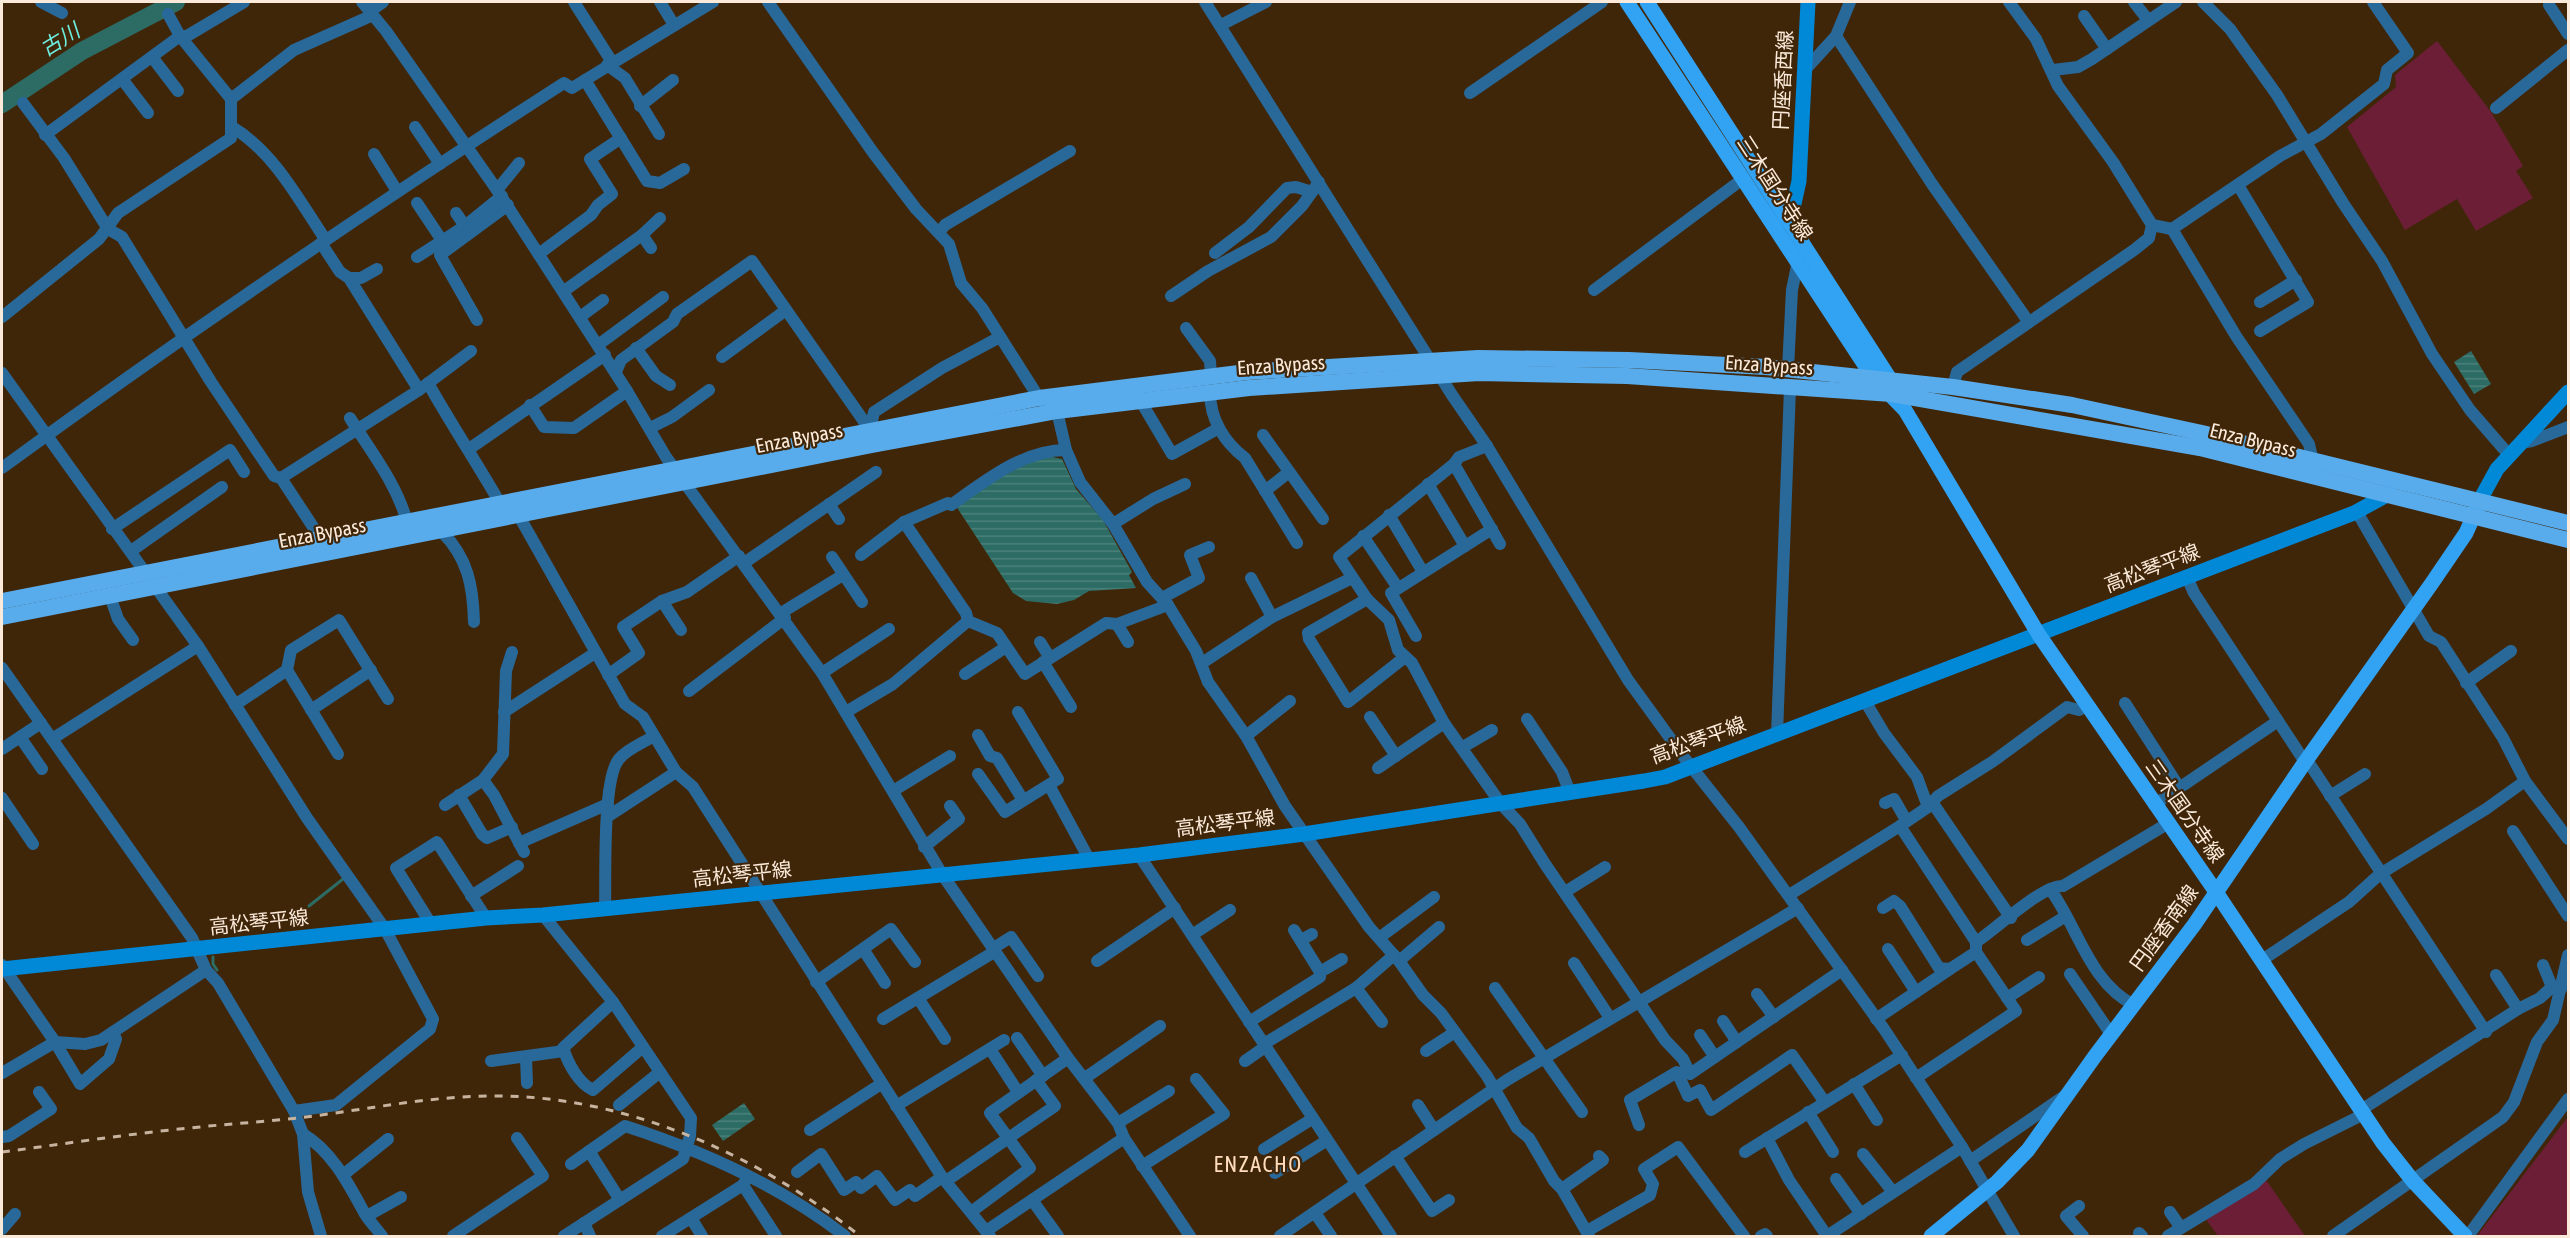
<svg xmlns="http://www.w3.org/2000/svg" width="2570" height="1238" font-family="'Asap Condensed','Noto Sans JP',sans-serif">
  <defs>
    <pattern id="water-rules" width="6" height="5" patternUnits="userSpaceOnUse" patternTransform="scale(1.5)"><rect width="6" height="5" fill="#2c6c65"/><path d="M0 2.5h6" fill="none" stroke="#4c817a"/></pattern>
  </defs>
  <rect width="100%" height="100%" fill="#402609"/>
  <g fill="#6b1e36">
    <path d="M2437 41 2491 112 2523 166 2516 171 2533 198 2476 231 2457 199 2405 230 2347 127 2396 87 2395 75Z"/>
    <path d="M2568 1117V1236H2477Z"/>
    <path d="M2266 1180 2305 1236H2218L2205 1218Z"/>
  </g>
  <g fill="url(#water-rules)">
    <path d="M2471 351 2491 384 2474 394 2454 362Z"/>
    <path d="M1048 456 1062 459 1076 489 1103 520 1132 572 1129 575 1136 588 1089 591 1074 600 1057 604 1026 601 1013 593 956 506 1010 470Z"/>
    <path d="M744 1103 755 1119 723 1141 712 1125Z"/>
  </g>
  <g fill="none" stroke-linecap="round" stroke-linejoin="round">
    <g stroke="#2c6c65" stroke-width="3">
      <path d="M309 906 343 879"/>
      <path d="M213 957V964L217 970"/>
    </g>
    <path stroke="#2c6c65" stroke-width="18" d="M2 104 82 51 176 2"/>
    <g stroke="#29699a" stroke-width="12">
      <path d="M41 2 62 13"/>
      <path d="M362 2 386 31 497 190 627 391 666 457 822 673 942 874 1068 1058 1118 1123 1124 1138 1190 1236"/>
      <path d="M574 2 612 62"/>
      <path d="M660 2 674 25"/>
      <path d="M768 2 872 151 916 209 949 244 961 283 982 308 1039 398 1057 411 1066 450 1080 482 1113 524 1147 582 1168 605 1196 651 1208 682 1246 736 1285 806 1369 927 1399 961 1423 995 1441 1013 1487 1076 1517 1128 1529 1138 1554 1181 1562 1189 1589 1236"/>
      <path d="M1205 2 1452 395 1487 446 1628 680 1686 760 1739 827 1884 1029 1962 1147 2014 1236"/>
      <path d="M2134 2 2148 20"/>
      <path d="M2203 2 2230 29 2277 95 2343 203 2382 261 2432 354 2470 410 2509 455"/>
      <path d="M2549 5 2568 34"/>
      <path d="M369 12 383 2"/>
      <path d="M2084 16 2107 49"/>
      <path d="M1221 25 1266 2"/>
      <path d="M1836 36 1932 184 2028 321"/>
      <path d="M152 57 178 91"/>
      <path d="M607 65 625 78 659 134"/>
      <path d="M2053 70 2078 67 2092 59 2176 2"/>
      <path d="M1804 71 1836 36 1850 2"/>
      <path d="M122 79 148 113"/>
      <path d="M585 80 647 181 660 183 684 169"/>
      <path d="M1470 93 1602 2"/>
      <path d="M231 99 294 50 373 15"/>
      <path d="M23 103 64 158 108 229 122 237 211 382 274 476 281 478 321 539"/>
      <path d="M640 106 673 80"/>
      <path d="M2496 108 2568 50"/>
      <path d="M232 127C274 152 299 200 325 239"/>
      <path d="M415 127 440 164"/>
      <path d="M45 135 180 36H187L244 2"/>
      <path d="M374 154 397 191"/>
      <path d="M2238 185 2308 302 2260 331"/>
      <path d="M497 190 519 163"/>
      <path d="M417 203 443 242"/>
      <path d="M456 213 465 226"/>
      <path d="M2152 225 2172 229 2280 156 2321 134 2384 84 2387 70 2408 53 2373 2"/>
      <path d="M2172 229 2236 336 2309 444 2313 461"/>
      <path d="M940 231 945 225 1070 151"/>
      <path d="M642 235 651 248"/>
      <path d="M321 243 340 272 349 278 419 390"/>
      <path d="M540 253 591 215 598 205 612 194 590 159 621 138"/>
      <path d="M1215 253 1249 227 1287 188 1296 187 1312 192"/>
      <path d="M417 257 465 226 502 196"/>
      <path d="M349 278H361L377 269"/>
      <path d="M1594 290 1744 178"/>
      <path d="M564 291 642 235 660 218"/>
      <path d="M1171 296 1208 271 1271 237 1302 206 1319 182"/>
      <path d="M2260 302 2296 280"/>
      <path d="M2 317 99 239 118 213 231 138V99L180 36 168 14"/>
      <path d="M580 317 603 300"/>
      <path d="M477 320 440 255 508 205"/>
      <path d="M1186 328 1210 361 1211 376"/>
      <path d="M598 345 663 297"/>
      <path d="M636 348 656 376 670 385"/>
      <path d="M722 357 786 310"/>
      <path d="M1788 369 1792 290 1798 261"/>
      <path d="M616 372 621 360 673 322 677 314 752 261 870 430 871 438"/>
      <path d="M2 373 198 646 307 818 385 929 433 1019 430 1029 336 1105 294 1111"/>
      <path d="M428 383C451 424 477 463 500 503"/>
      <path d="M1953 387 1957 372 2134 250 2149 238 2152 225 2113 162 2058 86 2036 39 2009 2"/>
      <path d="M1210 392C1210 419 1224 442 1245 458L1297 543"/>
      <path d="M1140 400 1172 454 1219 428"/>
      <path d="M530 405 544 427 574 428 627 391"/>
      <path d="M350 418C371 452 397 484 407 522"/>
      <path d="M650 428 672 417 709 390"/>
      <path d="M870 430 874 412 942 368 1000 337"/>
      <path d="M1263 435 1323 519"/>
      <path d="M2521 443 2532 441 2568 427"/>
      <path d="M1487 446 1459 457 1454 464 1339 557 1367 599 1389 620 1398 650 1412 663 1444 723 1501 804 1520 824 1545 864 1665 1040 1683 1059 1690 1074 1842 970"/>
      <path d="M469 449 605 355"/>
      <path d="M1454 464 1500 544"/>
      <path d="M2 468C185 334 373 206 564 83L572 88 713 2"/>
      <path d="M281 478 419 390 471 351"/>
      <path d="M1428 484 1465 546"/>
      <path d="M1265 491 1289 472"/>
      <path d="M829 504 839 519"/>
      <path d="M2357 512 2429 636 2441 642 2503 738 2525 781 2568 839"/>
      <path d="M1389 515 1423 572"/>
      <path d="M519 516 625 704 643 717 676 772 693 787 942 1177 990 1236"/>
      <path d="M904 522 966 613 968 621 997 633 1025 674 1106 623 1117 624 1168 605"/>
      <path d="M1113 524 1153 499 1185 484"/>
      <path d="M112 529 230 450 244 472"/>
      <path d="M442 532C468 558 473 586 474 622"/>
      <path d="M1363 536 1398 588"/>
      <path d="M131 551 222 487"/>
      <path d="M861 555 904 522 948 503 951 505C985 481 1023 450 1066 450"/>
      <path d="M832 557 862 602"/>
      <path d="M744 563 876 472"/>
      <path d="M2187 577 2194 593 2305 762 2311 766 2486 1032"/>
      <path d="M1251 578 1272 617"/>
      <path d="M110 596 118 619 133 640"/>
      <path d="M1162 598 1199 578 1190 555 1209 547"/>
      <path d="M1367 599 1308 633 1309 639 1348 702 1405 657"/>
      <path d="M662 601 681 630"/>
      <path d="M781 613 843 575"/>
      <path d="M1117 624 1128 642"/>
      <path d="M1416 636 1391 593 1492 529"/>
      <path d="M1040 642 1050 658"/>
      <path d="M1043 662 1071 707"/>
      <path d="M1202 663 1272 617 1352 578"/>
      <path d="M2 668 192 938 206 970 218 983 294 1111 303 1134 308 1192 321 1236"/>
      <path d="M287 670 338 754"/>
      <path d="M822 673 889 629"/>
      <path d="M965 674 1006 647"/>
      <path d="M608 675 639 653 623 627 662 601 687 592 739 556"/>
      <path d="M2466 683 2511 651"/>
      <path d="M689 691 785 618"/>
      <path d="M1865 701 1884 733 1917 777 1928 807"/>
      <path d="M2125 703 2179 787"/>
      <path d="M235 705 287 670 291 650 339 620 388 699"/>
      <path d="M311 710 371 670"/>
      <path d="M504 712 595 653"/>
      <path d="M846 712 893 684 968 621"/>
      <path d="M1370 717 1396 756"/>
      <path d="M1527 719 1562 772 1570 793"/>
      <path d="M1777 734 1790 388"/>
      <path d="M978 735 990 756 997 758 1023 800"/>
      <path d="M1246 736 1290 701"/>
      <path d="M20 737 42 769"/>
      <path d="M52 739 198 646"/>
      <path d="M1463 747 1492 730"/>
      <path d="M2 749 41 723"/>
      <path d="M1378 768 1444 723"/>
      <path d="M978 774 1005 812 1058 779 1018 712"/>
      <path d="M483 780 494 795 524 852"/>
      <path d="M1049 785 1089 859"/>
      <path d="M893 791 950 756"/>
      <path d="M459 795 482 834 487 838 512 827"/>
      <path d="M2330 796 2365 774"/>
      <path d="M2 798 33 844"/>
      <path d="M1932 802 2011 918"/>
      <path d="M1885 803 1894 799 1906 820"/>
      <path d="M445 805 483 780 503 754 506 671 512 652"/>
      <path d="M2154 805 2278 721"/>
      <path d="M607 817 676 772"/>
      <path d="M1900 826 1976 942V952L2016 1011 1916 1078"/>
      <path d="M2513 831 2568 916"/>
      <path d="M519 843 608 804"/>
      <path d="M924 847 959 819 950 806"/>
      <path d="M1139 855 1391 1236"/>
      <path d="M2050 889C2078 927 2089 982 2134 1005"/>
      <path d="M1565 892 1605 867"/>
      <path d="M1789 895 1900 826 1928 807 1938 796 1992 762 2067 707 2079 710 2086 706"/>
      <path d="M471 896 518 866"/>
      <path d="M1883 908 1894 901 1900 906 1939 968 1950 969 1976 952"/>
      <path d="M605 909C606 879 602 779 619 759 627 749 643 743 654 736"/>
      <path d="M543 915 613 1002 691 1118 690 1136 683 1159 564 1236"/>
      <path d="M431 924 396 868 437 842 486 918"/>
      <path d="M1192 935 1230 910"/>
      <path d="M1379 938 1434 897"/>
      <path d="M1301 940 1312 934"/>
      <path d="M2027 940 2066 916"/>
      <path d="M1976 942C1996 929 2042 885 2063 886L2167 824"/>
      <path d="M863 949 885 983"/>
      <path d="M992 949 1011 937 1038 976"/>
      <path d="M1888 949 1916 992"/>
      <path d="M2262 960 2349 902 2380 874 2486 809 2525 781"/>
      <path d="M1097 961 1175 908"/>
      <path d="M1399 961 1439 927"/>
      <path d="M1574 963 1610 1018"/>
      <path d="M2 965 55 1042 80 1084 109 1059 116 1039 113 1032"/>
      <path d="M2543 965 2552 987"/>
      <path d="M1320 972 1342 959"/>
      <path d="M2070 974 2111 1034"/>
      <path d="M2496 975 2518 1009"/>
      <path d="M816 982 891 929 915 962"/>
      <path d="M1356 988 1382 1022"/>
      <path d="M1495 988 1582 1112"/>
      <path d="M1757 994 1774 1017"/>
      <path d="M918 998 945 1039"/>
      <path d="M2007 998 2039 977"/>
      <path d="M613 1002 563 1048C568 1063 578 1083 593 1090L643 1047"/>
      <path d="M883 1019 994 952"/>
      <path d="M1876 1019 1950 969"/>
      <path d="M1723 1021 1737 1042"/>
      <path d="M1249 1022 1320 977V972L1294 930"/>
      <path d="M1700 1035 1715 1057"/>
      <path d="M1017 1038 1043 1076"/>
      <path d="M1264 1044 1356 988 1394 955"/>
      <path d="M990 1049 1018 1092"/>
      <path d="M1426 1051 1455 1032"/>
      <path d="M526 1058 527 1083"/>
      <path d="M491 1061 564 1051"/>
      <path d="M1245 1061 1265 1047"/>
      <path d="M2 1073 55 1042 85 1044 101 1040 206 970"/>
      <path d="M1085 1078 1160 1026"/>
      <path d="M1854 1084 1877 1120"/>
      <path d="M619 1105 660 1072"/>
      <path d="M1418 1105 1434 1130"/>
      <path d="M896 1106 1004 1040"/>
      <path d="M2361 1110 2518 1009 2540 998 2552 987 2561 989"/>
      <path d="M1808 1112 1833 1152"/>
      <path d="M1118 1123 1169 1091"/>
      <path d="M1639 1125 1630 1100 1677 1072 1688 1096 1700 1090 1711 1110 1792 1055 1824 1101"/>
      <path d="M810 1130 881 1084"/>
      <path d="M303 1134C333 1152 349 1185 365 1214 370 1222 377 1229 382 1236"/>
      <path d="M2 1137 9 1136 51 1109 39 1092"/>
      <path d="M1767 1138 1789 1180 1827 1236"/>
      <path d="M1264 1149 1312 1119"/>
      <path d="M589 1151 620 1200"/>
      <path d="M1745 1152 1902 1055"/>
      <path d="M1863 1154 1893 1192"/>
      <path d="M1395 1156 1432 1211 1449 1200"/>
      <path d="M1970 1161 2063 1097"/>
      <path d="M571 1164 625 1126C703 1151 780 1186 845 1236"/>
      <path d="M1142 1166 1224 1114 1196 1079"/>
      <path d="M797 1172 821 1154 844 1190 856 1182 861 1188 877 1176 895 1200 910 1190 915 1196 942 1177"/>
      <path d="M1275 1173 1326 1141"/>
      <path d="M343 1175 388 1139"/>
      <path d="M1836 1179 1861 1214"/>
      <path d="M746 1180 743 1185 776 1236"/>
      <path d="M946 1181 1055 1106 1036 1080"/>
      <path d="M1562 1189 1603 1160 1599 1156"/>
      <path d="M1032 1200 1058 1236"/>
      <path d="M2079 1206 2066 1216 2083 1236"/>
      <path d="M971 1212 1030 1168 990 1113 1068 1058"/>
      <path d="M2170 1212 2181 1228"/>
      <path d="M1315 1213 1331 1236"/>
      <path d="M367 1216 401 1197"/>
      <path d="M691 1218 702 1236"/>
      <path d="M584 1223 590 1236"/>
      <path d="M2 1229 15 1214"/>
      <path d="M986 1231 1124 1138"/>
      <path d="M1587 1231 1650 1195 1653 1184 1644 1169 1678 1147 1744 1236"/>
      <path d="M2139 1233 2142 1236"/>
      <path d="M453 1236 543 1176 517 1138"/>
      <path d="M662 1236 743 1185"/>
      <path d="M1280 1236 1507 1080 1798 908"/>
      <path d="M1761 1236 1765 1234 1767 1236"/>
      <path d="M1827 1236 1962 1147"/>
      <path d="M2168 1236 2254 1184 2280 1159 2304 1144 2364 1114"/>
      <path d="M2333 1236 2503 1117 2514 1102 2537 1042 2553 1020 2568 955"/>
      <path d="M2468 1236 2568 1099"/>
    </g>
    <g stroke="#0189d8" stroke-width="15">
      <path d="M1777 223 1793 208 1799 181 1808 2"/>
      <path d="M2480 500 2497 469 2568 392"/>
      <path d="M2 969 486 918 543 915 1139 855 1304 834 1644 781 1665 777 2354 513 2387 495 2390 487"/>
    </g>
    <g stroke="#32a2f2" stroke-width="15">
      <path d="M1627 2 1872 376 1905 410 2039 635 2216 892 2383 1143 2413 1181 2465 1236"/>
      <path d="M1647 2 1890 379 1891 391"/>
      <path d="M1931 1236 1997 1182 2028 1150 2095 1056 2194 925 2305 762 2432 583 2466 533 2478 506"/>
    </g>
    <g stroke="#58acec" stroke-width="16">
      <path d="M2 601 1039 398 1247 372 1478 358 1629 360 1766 367 1953 387 2072 405 2202 433 2568 523"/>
      <path d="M2 617 872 445 1057 411 1249 388 1479 373 1627 376 1892 394 2200 448 2568 540"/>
    </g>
    <path stroke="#c7b4a0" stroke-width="3" stroke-dasharray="8 8" stroke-linecap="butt" d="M2 1152C64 1144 127 1134 190 1128 226 1124 262 1122 298 1118 365 1110 433 1095 500 1096 630 1097 761 1157 860 1236"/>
  </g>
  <g text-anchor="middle" stroke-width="4.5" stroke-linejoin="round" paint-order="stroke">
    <g font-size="20" fill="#fbeada" stroke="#402609">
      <text transform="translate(1783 80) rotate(-87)" y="7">円座香西線</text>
      <text transform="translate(1775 188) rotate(57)" y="7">三木国分寺線</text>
      <text transform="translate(1281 365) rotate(-4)" y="7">Enza Bypass</text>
      <text transform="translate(1769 365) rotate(4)" y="7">Enza Bypass</text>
      <text transform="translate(799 438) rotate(-11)" y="7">Enza Bypass</text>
      <text transform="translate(2253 440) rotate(14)" y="7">Enza Bypass</text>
      <text transform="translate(322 533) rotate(-11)" y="7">Enza Bypass</text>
      <text transform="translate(2152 568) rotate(-21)" y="7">高松琴平線</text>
      <text transform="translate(1698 740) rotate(-20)" y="7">高松琴平線</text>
      <text transform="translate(2185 811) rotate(55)" y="7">三木国分寺線</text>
      <text transform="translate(1225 823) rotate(-7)" y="7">高松琴平線</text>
      <text transform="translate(742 874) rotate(-6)" y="7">高松琴平線</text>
      <text transform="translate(259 922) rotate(-6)" y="7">高松琴平線</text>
      <text transform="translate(2164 928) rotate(-54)" y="7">円座香南線</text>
    </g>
    <g font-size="21" font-style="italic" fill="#6cefe0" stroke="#402609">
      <text transform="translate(60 40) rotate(-32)" y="7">古川</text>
    </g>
    <g font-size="22" letter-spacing="1.5" fill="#ffdcbc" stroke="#402609">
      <text x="1258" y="1172">ENZACHO</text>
    </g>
  </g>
  <rect width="2570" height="1238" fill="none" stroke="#fbeada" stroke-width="6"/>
</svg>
